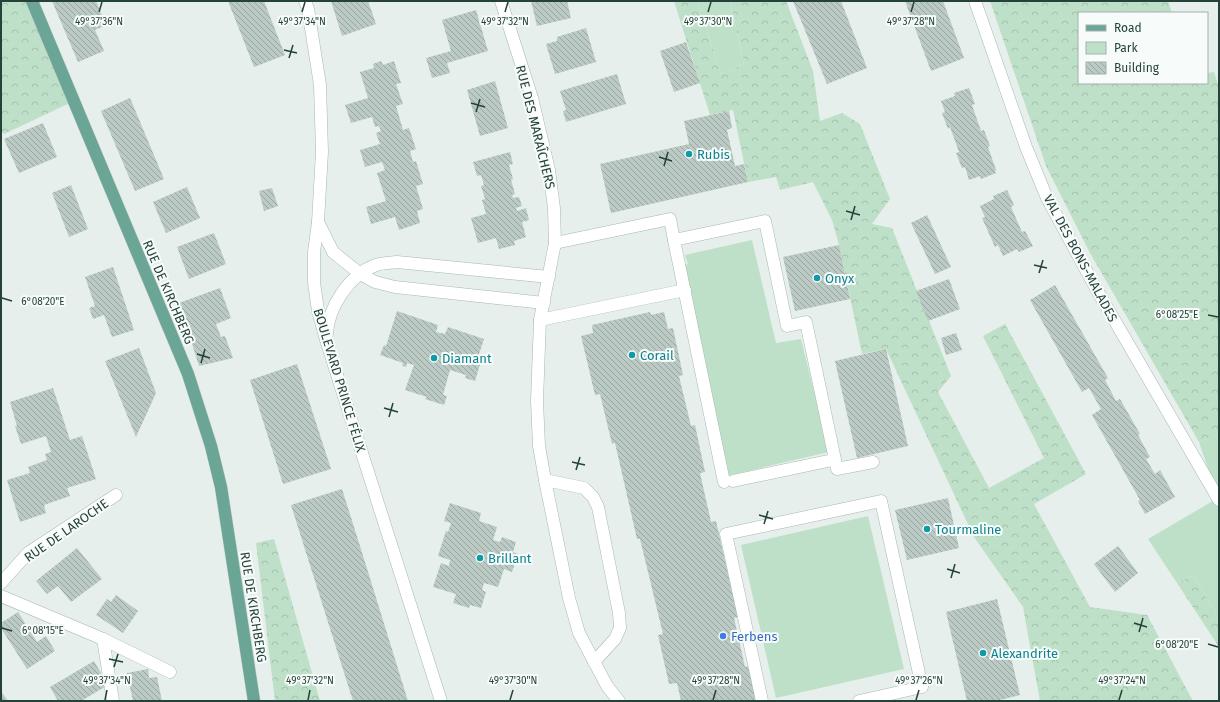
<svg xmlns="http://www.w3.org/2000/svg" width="1220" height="702" font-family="'Fira Sans',sans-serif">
  <defs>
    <pattern id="forest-crowns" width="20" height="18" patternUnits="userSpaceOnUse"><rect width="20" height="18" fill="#bfe0c8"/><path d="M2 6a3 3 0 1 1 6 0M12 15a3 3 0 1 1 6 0" fill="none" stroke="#a4c1ad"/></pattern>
    <pattern id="building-back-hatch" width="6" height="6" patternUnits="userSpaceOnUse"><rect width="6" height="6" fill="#bbcac4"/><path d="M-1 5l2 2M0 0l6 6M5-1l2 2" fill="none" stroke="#98a6a0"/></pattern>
  </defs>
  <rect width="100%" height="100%" fill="#e6efeb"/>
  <g fill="#bfe0c8">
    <path d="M698 1H730L744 64 721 74 699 7Z"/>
    <path d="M752 240 776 343 801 339 829 452 726 476 683 265 688 264 685 255Z"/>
    <path d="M1218 435 1219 436V621L1194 575 1177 583 1148 539 1218 498 1199 442Z"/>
    <path d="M868 516 904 669 776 698 741 545Z"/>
  </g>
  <g fill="url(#forest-crowns)">
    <path d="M1 1H32L74 101 4 134 1 131Z"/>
    <path d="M674 1H698L699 7 721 74 744 64 730 1H786L813 71 820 121 842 113 860 124 890 199 872 224 892 228 951 376 938 392 989 488 1044 458 983 336 1005 324 1086 474 1034 504 1090 607 1147 615 1193 701H1040L1023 607 974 537 886 349 862 354 839 245 832 220 813 182 780 190 776 177 748 182 733 110 710 115Z"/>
    <path d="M990 1H1168L1172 13H1079V83H1207V73L1214 72 1219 87V436L1218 435 1199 442 1090 253 1046 166Z"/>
    <path d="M274 539 320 701H275L256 543Z"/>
    <path d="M1194 575 1219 621V647L1177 583Z"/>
  </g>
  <g fill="url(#building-back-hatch)">
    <path d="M52 1H96L106 25 95 30 104 51 78 62Z"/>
    <path d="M228 1H264L285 55 254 67Z"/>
    <path d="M331 1H368L376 24 342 36Z"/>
    <path d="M531 1H567L571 18 537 26Z"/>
    <path d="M793 1H841L867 68 827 84Z"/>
    <path d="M905 1H943L964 58 931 71Z"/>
    <path d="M476 10 488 51 447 63 450 73 432 78 426 58 451 51 442 20Z"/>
    <path d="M586 28 596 62 555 74 546 44 557 41V37Z"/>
    <path d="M686 42 700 83 674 92 660 51Z"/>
    <path d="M381 61 383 65 394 61 401 83 396 84 403 104 396 106 403 130 409 128 416 149 410 151 413 162 416 161 423 184 416 186 423 209 417 211 420 223 399 230 395 217 371 224 366 207 386 201 377 173 385 170 382 162 365 167 360 150 380 144 376 133 381 131 379 126 375 127 372 117 351 123 345 105 368 98 360 72 374 68 373 64Z"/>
    <path d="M617 74 626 104 566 122 563 111 566 110 560 91Z"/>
    <path d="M495 81 508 128 480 136 467 90Z"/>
    <path d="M969 88 975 104 972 105 981 131 984 130 990 146 988 147 996 170 995 171 996 173 981 179 980 176 969 180 965 167 962 168 956 153 959 152 950 127 948 129 942 113 945 112 941 101 955 96 954 93Z"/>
    <path d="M130 98 164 179 135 191 101 111Z"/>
    <path d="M729 111 732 128 727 130 735 166 744 164 748 182 611 213 600 164 689 144 684 121Z"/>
    <path d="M43 123 57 157 19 173 4 139Z"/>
    <path d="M510 152 513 164 509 165 513 179 511 180 515 194 512 195 513 198 519 197 522 206 516 208 517 211 526 208 529 220 522 222 526 237 514 241 515 245 499 249 496 238 478 243 471 218 486 214 482 200 485 199 481 186 484 185 481 175 477 176 473 162Z"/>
    <path d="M71 185 88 229 69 237 52 193Z"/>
    <path d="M187 187 200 218 166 233 153 202Z"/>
    <path d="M272 188 278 206 264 211 259 191Z"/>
    <path d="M1007 190 1014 205 1011 207 1022 232 1025 231 1033 246 1019 252 1017 249 1003 256 998 245 995 247 982 218 985 217 980 206 994 199 993 196Z"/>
    <path d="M927 215 951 267 935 274 911 223Z"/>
    <path d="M214 233 226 264 189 279 177 247Z"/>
    <path d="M839 245 850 299 795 311 783 257Z"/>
    <path d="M113 267 134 330 112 337 104 315 93 319 89 308 95 306 85 277Z"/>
    <path d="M949 279 960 309 928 321 916 291Z"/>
    <path d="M1055 285 1108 378 1105 380 1116 401 1120 399 1140 434 1138 435 1150 457 1146 459 1155 474 1160 470 1175 497 1145 514 1138 501 1140 500 1092 415 1101 409 1089 388 1082 392 1030 300Z"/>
    <path d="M220 288 231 318 216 324 221 337 225 336 233 358 199 366 179 303Z"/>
    <path d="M397 311 438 325 436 332 445 334 448 327 484 339 478 357 482 358 475 381 465 378 466 375 450 370 443 395 447 396 444 405 425 399 427 397 405 390 414 365 407 363 406 367 402 366 403 363 380 355 384 345 386 346Z"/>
    <path d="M650 312 651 315 664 312 668 329 673 328 683 375 679 376 691 426 695 425 705 472 700 473 711 522 716 521 738 617 734 618 745 667 748 666 756 701H681L677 683 669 684 658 635 663 634 640 539H637L615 443 612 444 600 394 595 395 581 336 593 333 592 325Z"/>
    <path d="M956 333 962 350 946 355 941 338Z"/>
    <path d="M139 348 156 393 136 437 105 361Z"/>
    <path d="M886 349 908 446 857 458 835 361Z"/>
    <path d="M297 364 331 469 283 484 250 380Z"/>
    <path d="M53 388 70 440 82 436 96 479 67 488 70 496 44 505 46 513 20 522 7 480 30 473 28 467 47 460 45 454 51 452 46 436 21 444 15 426H17L10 402Z"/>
    <path d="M342 489 360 546 408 701H353L327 619 291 505Z"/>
    <path d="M948 498 959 548 907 560 895 510Z"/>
    <path d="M450 503 481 513 479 521 497 527 493 540 500 542 502 537 516 542 513 552 518 554 512 572 504 569 498 587 484 583 482 590 486 592 481 608 470 605 469 608 453 603 456 594 433 587 441 563 449 566 450 560 438 556 446 531 448 532 451 523 444 521Z"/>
    <path d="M1118 546 1138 573 1115 592 1094 564Z"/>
    <path d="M77 548 102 579 71 602 58 586 47 594 36 581Z"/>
    <path d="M116 595 138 611 123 633 96 615 107 599 111 602Z"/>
    <path d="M997 599 1020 695 996 701H967L946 612Z"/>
    <path d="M18 612 37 642 46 636 55 651 27 669 1 628V623Z"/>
    <path d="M94 661 108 685 81 701H58L50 687Z"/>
    <path d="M148 669 149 678 157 677 162 701H133L127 673Z"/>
    <path d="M1 691 8 701H1Z"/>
  </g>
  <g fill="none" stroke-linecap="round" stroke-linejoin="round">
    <defs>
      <g id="minor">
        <path d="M305 1 308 9 320 85 322 152 318 222 314 252V282L318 311 326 340 441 701"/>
        <path d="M501 1 532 98 549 170 554 208 555 243 540 320 537 401 539 446 545 480 569 598 579 633 607 686 619 701"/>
        <path d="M975 1 1026 147 1047 198 1098 292 1219 500"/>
        <path d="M318 222 333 252 359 273 375 282 395 287 544 303"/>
        <path d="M555 243 670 219 674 240"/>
        <path d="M540 320 685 290"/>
        <path d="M327 334C328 307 350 274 376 265 382 263 391 263 397 262L549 277"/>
        <path d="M545 480 584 488 593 497 598 507 619 613 620 628 615 639 594 662"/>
        <path d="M733 481 828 461"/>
        <path d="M724 482 674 240 765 221 787 326 806 322 837 469 873 462"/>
        <path d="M1 583 28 553 116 495"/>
        <path d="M1 596 103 639 170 672"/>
        <path d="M103 639 113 701"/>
        <path d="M762 701 726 534 881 501 922 687 859 701"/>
      </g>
      <path id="major" d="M32 1 188 374 211 446 221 487 254 701"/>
    </defs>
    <use href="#minor" stroke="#a8b8b2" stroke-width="13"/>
    <use href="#major" stroke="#c2cac8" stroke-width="13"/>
    <use href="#minor" stroke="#fff" stroke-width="12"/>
    <use href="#major" stroke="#6aa596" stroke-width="12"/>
  </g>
  <path fill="none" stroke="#24423a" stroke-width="1.5" d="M99 12 102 2M302 12 305 2M505 12 508 2M708 12 711 2M911 12 914 2M284 50 297 53M289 58 293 45M471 103 485 107M476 112 480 99M659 157 672 161M664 166 668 152M846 211 860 215M851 220 855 206M1034 265 1047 268M1039 273 1043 260M2 298 12 301M1208 315 1218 317M197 354 210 358M201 363 205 349M384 408 398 412M389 417 393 403M572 462 585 465M576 470 580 457M759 515 773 519M764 524 768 511M947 569 960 573M951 578 955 564M1134 623 1147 627M2 628 12 631M1139 632 1143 618M1208 644 1218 647M109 659 123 662M114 667 118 654M105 700 107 690M308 700 310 690M510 700 513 690M713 700 716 690M916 700 919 690M1119 700 1122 690"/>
  <g fill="#0f9aa8" stroke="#f7fbf9" stroke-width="1.5">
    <circle cx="689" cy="154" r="4"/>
    <circle cx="817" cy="278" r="4"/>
    <circle cx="632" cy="355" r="4"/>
    <circle cx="434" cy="358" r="4"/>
    <circle cx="927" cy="529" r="4"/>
    <circle cx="480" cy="558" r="4"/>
    <circle cx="983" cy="653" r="4"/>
  </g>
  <circle fill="#3f7fe0" stroke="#f7fbf9" stroke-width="1.5" cx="723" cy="636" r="4"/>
  <g text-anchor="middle" stroke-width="4" stroke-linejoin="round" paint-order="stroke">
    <g font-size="13" fill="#24423a" stroke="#f7fbf9">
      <text transform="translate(536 127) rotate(76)" y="5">RUE DES MARAÎCHERS</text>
      <text transform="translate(1081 258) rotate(62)" y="5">VAL DES BONS-MALADES</text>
      <text transform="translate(169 292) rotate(67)" y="5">RUE DE KIRCHBERG</text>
      <text transform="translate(340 380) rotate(73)" y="5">BOULEVARD PRINCE FÉLIX</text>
      <text transform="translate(66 530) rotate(-35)" y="5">RUE DE LAROCHE</text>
      <text transform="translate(254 607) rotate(81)" y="5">RUE DE KIRCHBERG</text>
    </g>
    <g font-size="13" fill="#0d838f" stroke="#f7fbf9" text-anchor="start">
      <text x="697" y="159">Rubis</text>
      <text x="825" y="283">Onyx</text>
      <text x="640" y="360">Corail</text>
      <text x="442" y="363">Diamant</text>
      <text x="935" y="534">Tourmaline</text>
      <text x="488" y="563">Brillant</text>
      <text x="991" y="658">Alexandrite</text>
    </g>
    <g font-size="13" fill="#366cbe" stroke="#f7fbf9" text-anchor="start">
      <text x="731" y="641">Ferbens</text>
    </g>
  </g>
  <g font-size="10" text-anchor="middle" fill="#24423a" stroke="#f7fbf9" stroke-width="4" stroke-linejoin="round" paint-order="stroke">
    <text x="99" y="25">49°37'36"N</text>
    <text x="302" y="25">49°37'34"N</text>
    <text x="505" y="25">49°37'32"N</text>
    <text x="708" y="25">49°37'30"N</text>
    <text x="911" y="25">49°37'28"N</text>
    <text x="43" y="305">6°08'20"E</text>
    <text x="1177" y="318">6°08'25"E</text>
    <text x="43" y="634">6°08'15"E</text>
    <text x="1177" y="648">6°08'20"E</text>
    <text x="107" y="684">49°37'34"N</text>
    <text x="310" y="684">49°37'32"N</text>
    <text x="513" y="684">49°37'30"N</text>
    <text x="716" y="684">49°37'28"N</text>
    <text x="919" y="684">49°37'26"N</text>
    <text x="1122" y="684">49°37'24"N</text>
  </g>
  <rect width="1220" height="702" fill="none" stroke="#24423a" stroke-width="4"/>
  <rect x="1078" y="12" width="130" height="72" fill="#f7fbf9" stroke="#a3b1ad"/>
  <rect x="1086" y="25" width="20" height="6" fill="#6aa596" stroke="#a3b1ad"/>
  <text x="1114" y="32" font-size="12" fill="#24423a">Road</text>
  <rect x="1086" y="42" width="20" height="12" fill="#bfe0c8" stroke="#a3b1ad"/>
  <text x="1114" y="52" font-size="12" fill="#24423a">Park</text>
  <rect x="1086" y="62" width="20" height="12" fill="url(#building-back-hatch)" stroke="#a3b1ad"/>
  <text x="1114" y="72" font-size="12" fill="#24423a">Building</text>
</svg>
